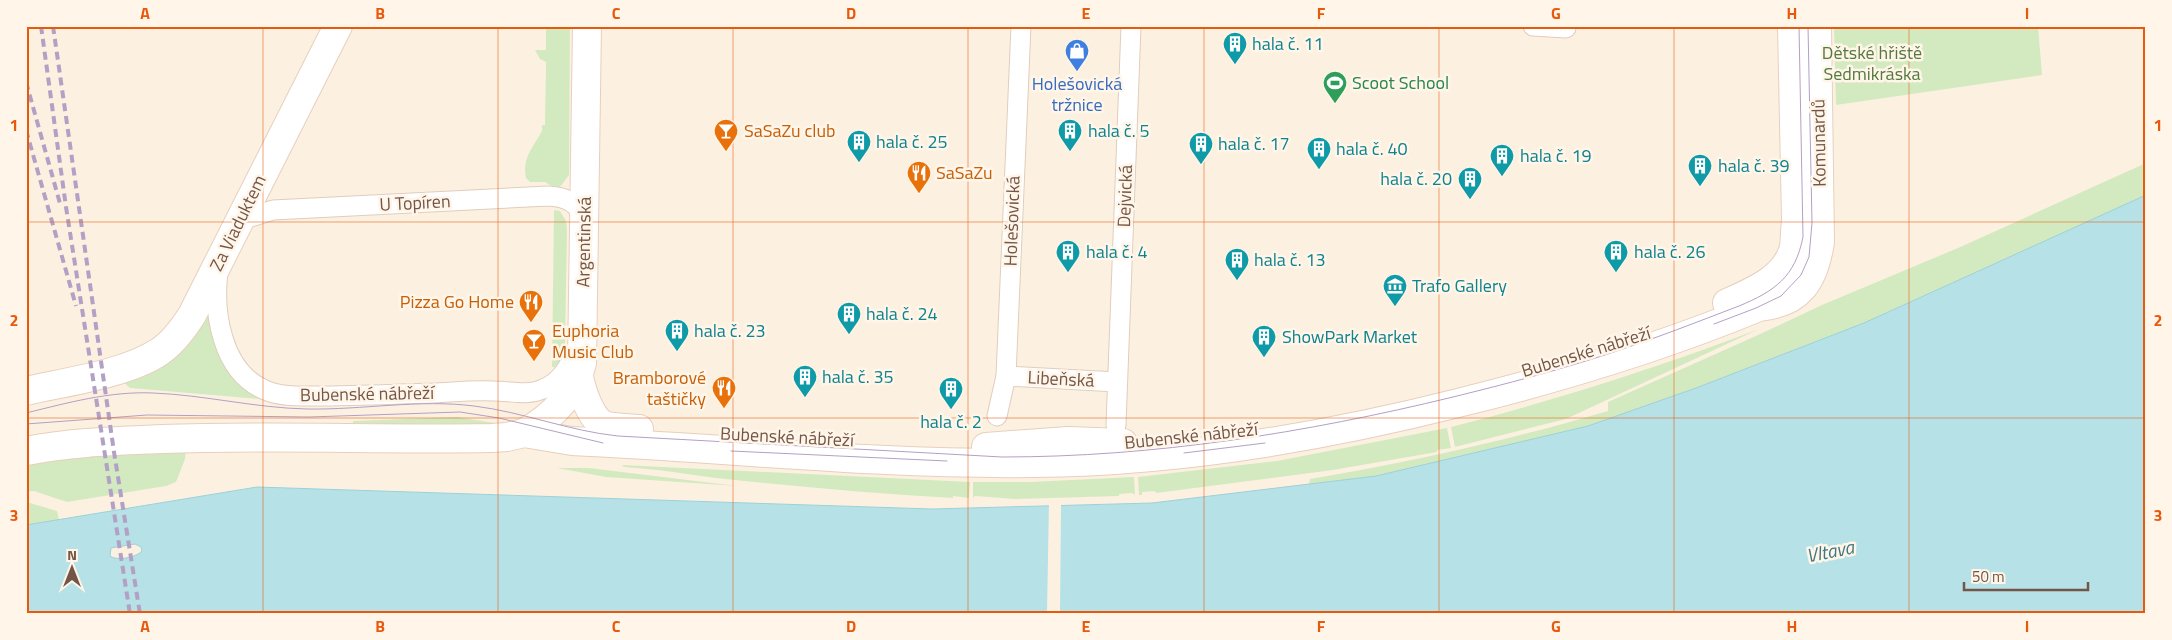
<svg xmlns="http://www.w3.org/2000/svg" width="2172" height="640" font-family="'Titillium Web',sans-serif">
  <rect width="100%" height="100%" fill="#fcf1e1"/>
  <g fill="#d3eac0">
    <path d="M546 26H570L569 175 560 187 555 188 545 182H530L526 178C522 157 533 148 542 131V125H545L546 62 540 59 535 50H546Z"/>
    <path d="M1834 26H2038L2042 75 1836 105Z"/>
    <path d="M2146 163V195L1864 323 1696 388 1589 426 1376 476 1309 484 1310 479C1411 462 1510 440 1608 411V402L1758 335 1822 305 1958 248Z"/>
    <path d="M554 210 560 211 566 221 567 230 565 345 560 360 555 367H552Z"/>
    <path d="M205 315 211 316 271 400 130 388 118 377Z"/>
    <path d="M1759 329 1566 419 1455 447 1451 427C1556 400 1657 368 1759 329Z"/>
    <path d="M457 417 501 424 475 427 353 423V421Z"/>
    <path d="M1447 428 1451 448 1437 450V452L1333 470 1156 493 1155 491 1142 492V495H1139L1138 477 1277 461Z"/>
    <path d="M186 447 185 459 176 482 166 486 67 502 34 491 26 492V463L44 459Z"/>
    <path d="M622 465 970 482 969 498 953 496V498C877 494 801 487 725 479 691 475 658 469 624 467Z"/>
    <path d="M557 468H589L737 486 606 477Z"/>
    <path d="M1134 477 1135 495 1132 493 1119 494V496L1015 499 975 496 973 498V482H1030Z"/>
    <path d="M30 503 57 511 59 520 26 525V504Z"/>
  </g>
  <path fill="#b6e1e6" stroke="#9cd1d8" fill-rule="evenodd" d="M2146 195V614H26V525L257 487 932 509 1152 503 1376 476 1588 426 1696 388 1864 323ZM135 544 141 547 142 551C136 558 116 561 110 556L111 548Z"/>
  <path fill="#fcf1e1" d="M1049 503H1061L1060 614H1047Z"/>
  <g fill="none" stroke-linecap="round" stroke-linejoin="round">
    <defs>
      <g id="street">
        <path d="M1533 26 1566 28"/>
        <path d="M238 221 273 210 548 196C565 197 577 201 584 219"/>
        <path d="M218 272C213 313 222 372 265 390 280 397 300 396 317 396 356 396 395 394 434 393 454 392 474 390 494 391 510 391 528 396 543 389 562 382 570 364 578 347"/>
        <path d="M1006 376 1117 382"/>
        <path d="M997 416 1006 376 1021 26"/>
        <path d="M1116 425 1131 26"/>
      </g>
      <g id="secondary">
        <path d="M1727 303C1752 292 1787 278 1794 247 1795 238 1795 228 1796 220L1792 26"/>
        <path d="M579 377C582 391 591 422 607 426 617 428 629 428 639 429"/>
        <path d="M26 391C65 382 126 374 159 352 173 343 183 329 192 315L338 26"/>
        <path d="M524 433C552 417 575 395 582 363L587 26"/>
        <path d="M986 447 1068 441 1123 443"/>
        <path d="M26 451C71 442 116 441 162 439 272 435 382 440 492 438L507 437 524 433 572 441C725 448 879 465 1033 463 1176 462 1319 438 1458 403 1560 378 1662 347 1759 307 1800 303 1814 281 1820 242L1817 26"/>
      </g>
    </defs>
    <use href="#street" stroke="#e1cdbd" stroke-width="21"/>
    <use href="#secondary" stroke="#e8cfbd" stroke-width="30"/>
    <use href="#street" stroke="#fff" stroke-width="19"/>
    <use href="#secondary" stroke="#fff" stroke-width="28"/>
    <g stroke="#b3a0c5" stroke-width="1">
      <path d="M1714 324 1756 308 1781 296 1801 275 1809 257 1812 223 1808 26"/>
      <path d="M26 413C67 403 110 391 153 393 205 395 255 408 307 409 363 410 419 399 474 406 523 412 569 431 618 436L1002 457C1154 457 1305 433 1453 397 1506 384 1559 370 1611 353 1654 339 1697 322 1739 306 1775 291 1795 277 1803 237L1799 26"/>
      <path d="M26 424 147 415 309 417 460 412 499 418 603 443"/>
      <path d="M731 451 947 461"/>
      <path d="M1184 453 1265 443"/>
    </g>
    <g stroke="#b3a0c5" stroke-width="4" stroke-dasharray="8 5" stroke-linecap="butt">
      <path d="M41 26 66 207 130 614"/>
      <path d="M53 26 114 452 140 614"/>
      <path d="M26 82 61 207"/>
      <path d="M26 130 76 306"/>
    </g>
  </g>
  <path fill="none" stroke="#e8590c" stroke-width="1" stroke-opacity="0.55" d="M263 26V614M498 26V614M733 26V614M968 26V614M1204 26V614M1439 26V614M1674 26V614M1909 26V614M26 222H2146M26 418H2146"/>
  <defs>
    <symbol id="building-pin" viewBox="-11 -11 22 30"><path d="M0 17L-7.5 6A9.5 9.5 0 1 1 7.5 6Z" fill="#0f9aa8" stroke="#fff5e8"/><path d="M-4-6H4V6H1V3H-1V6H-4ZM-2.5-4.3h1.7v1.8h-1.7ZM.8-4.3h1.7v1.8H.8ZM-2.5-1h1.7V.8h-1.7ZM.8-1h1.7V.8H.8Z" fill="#fff"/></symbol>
    <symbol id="shop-pin" viewBox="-11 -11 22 30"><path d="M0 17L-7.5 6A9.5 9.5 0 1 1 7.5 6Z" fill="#3f7fe0" stroke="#fff5e8"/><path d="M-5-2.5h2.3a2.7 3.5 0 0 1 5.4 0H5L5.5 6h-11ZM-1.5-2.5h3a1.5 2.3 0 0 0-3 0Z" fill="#fff"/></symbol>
    <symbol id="stadium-pin" viewBox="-11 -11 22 30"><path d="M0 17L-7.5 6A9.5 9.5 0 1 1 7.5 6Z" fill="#2e9e5b" stroke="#fff5e8"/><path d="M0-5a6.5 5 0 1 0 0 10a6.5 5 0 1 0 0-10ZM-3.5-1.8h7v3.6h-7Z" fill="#fff"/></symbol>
    <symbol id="bar-pin" viewBox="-11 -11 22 30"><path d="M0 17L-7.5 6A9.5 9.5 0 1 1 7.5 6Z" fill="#e8710a" stroke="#fff5e8"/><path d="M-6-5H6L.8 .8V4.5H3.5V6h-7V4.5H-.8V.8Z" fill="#fff"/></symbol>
    <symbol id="restaurant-pin" viewBox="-11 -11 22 30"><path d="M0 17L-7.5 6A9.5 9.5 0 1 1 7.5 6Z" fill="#e8710a" stroke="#fff5e8"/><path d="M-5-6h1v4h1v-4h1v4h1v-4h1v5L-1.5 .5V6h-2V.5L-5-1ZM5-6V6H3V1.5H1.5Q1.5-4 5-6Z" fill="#fff"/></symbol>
    <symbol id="museum-pin" viewBox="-11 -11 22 30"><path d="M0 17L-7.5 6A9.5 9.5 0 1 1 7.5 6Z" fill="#0f9aa8" stroke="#fff5e8"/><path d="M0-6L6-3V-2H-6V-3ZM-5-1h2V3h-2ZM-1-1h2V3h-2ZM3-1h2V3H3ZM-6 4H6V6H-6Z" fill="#fff"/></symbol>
  </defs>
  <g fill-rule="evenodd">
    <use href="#building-pin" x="1221" y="30" width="28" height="38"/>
    <use href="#shop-pin" x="1063" y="37" width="28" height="38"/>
    <use href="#stadium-pin" x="1321" y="69" width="28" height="38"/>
    <use href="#bar-pin" x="712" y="117" width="28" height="38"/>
    <use href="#building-pin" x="1056" y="117" width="28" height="38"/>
    <use href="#building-pin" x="845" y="128" width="28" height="38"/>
    <use href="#building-pin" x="1187" y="130" width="28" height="38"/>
    <use href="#building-pin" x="1305" y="135" width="28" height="38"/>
    <use href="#building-pin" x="1488" y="142" width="28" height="38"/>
    <use href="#building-pin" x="1686" y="152" width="28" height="38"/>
    <use href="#restaurant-pin" x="905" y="159" width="28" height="38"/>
    <use href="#building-pin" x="1456" y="165" width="28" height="38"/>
    <use href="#building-pin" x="1054" y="238" width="28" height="38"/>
    <use href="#building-pin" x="1602" y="238" width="28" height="38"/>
    <use href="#building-pin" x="1223" y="246" width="28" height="38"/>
    <use href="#museum-pin" x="1381" y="272" width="28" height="38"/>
    <use href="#restaurant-pin" x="517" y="288" width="28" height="38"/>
    <use href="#building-pin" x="835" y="300" width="28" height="38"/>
    <use href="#building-pin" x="663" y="317" width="28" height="38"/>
    <use href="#building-pin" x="1250" y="323" width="28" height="38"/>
    <use href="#bar-pin" x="520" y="327" width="28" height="38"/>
    <use href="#building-pin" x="791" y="363" width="28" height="38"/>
    <use href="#restaurant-pin" x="710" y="374" width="28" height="38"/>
    <use href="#building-pin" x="937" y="375" width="28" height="38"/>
  </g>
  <g text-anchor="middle" stroke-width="5" stroke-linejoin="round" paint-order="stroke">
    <g font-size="18" fill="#0d838f" stroke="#fff5e8" text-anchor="start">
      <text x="1252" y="50">hala č. 11</text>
      <text x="1088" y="137">hala č. 5</text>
      <text x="876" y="148">hala č. 25</text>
      <text x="1218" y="150">hala č. 17</text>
      <text x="1336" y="155">hala č. 40</text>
      <text x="1520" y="162">hala č. 19</text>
      <text x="1718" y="172">hala č. 39</text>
      <text x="1452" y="185" text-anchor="end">hala č. 20</text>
      <text x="1086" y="258">hala č. 4</text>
      <text x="1634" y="258">hala č. 26</text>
      <text x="1254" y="266">hala č. 13</text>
      <text x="1412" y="292">Trafo Gallery</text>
      <text x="866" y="320">hala č. 24</text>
      <text x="694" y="337">hala č. 23</text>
      <text x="1282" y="343">ShowPark Market</text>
      <text x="822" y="383">hala č. 35</text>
      <text x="951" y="428" text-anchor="middle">hala č. 2</text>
    </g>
    <g font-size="18" fill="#547a40" stroke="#fff5e8">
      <text x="1872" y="59">Dětské hřiště<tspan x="1872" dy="21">Sedmikráska</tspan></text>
    </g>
    <g font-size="18" fill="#27864d" stroke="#fff5e8" text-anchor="start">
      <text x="1352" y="89">Scoot School</text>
    </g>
    <g font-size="18" fill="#366cbe" stroke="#fff5e8">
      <text x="1077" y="90">Holešovická<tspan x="1077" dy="21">tržnice</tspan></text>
    </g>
    <g font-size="18" fill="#c56008" stroke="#fff5e8" text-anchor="start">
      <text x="744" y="137">SaSaZu club</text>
      <text x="936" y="179">SaSaZu</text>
      <text x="514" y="308" text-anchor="end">Pizza Go Home</text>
      <text x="552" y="337">Euphoria<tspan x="552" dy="21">Music Club</tspan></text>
      <text x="706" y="384" text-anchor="end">Bramborové<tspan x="706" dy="21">taštičky</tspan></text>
    </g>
    <g font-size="18" fill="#745648" stroke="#fff5e8">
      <text transform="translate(1819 143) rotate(-91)" y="6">Komunardů</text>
      <text transform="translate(1125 196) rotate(-88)" y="6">Dejvická</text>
      <text transform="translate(415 203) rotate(-3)" y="6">U Topíren</text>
      <text transform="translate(1012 221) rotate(-88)" y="6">Holešovická</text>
      <text transform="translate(238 223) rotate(-64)" y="6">Za Viaduktem</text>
      <text transform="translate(584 242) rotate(-89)" y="6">Argentinská</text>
      <text transform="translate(1586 352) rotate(-17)" y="6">Bubenské nábřeží</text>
      <text transform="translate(1061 379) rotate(3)" y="6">Libeňská</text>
      <text transform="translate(367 394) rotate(-1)" y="6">Bubenské nábřeží</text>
      <text transform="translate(1191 436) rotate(-6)" y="6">Bubenské nábřeží</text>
      <text transform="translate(787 437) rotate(3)" y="6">Bubenské nábřeží</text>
    </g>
    <g font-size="19" font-style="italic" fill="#3f7881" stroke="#fff5e8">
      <text transform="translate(1830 551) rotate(-11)" y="7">Vltava</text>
    </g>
  </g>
  <rect width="2172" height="640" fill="none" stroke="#fff5e8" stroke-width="55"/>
  <g transform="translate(72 568)" stroke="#fff5e8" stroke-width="4" paint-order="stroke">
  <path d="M0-4L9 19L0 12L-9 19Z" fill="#745648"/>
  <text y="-8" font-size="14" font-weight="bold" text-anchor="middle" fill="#745648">N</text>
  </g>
  <path d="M1964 582v8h124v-8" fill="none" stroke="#745648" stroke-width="2.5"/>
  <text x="1972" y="582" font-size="15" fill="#745648" stroke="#fff5e8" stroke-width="4" paint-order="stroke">50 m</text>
  <rect x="28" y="28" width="2116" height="584" fill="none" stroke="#e8590c" stroke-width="2"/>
  <g font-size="16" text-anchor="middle" font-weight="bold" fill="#e8590c">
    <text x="145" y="19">A</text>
    <text x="380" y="19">B</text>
    <text x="616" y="19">C</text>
    <text x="851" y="19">D</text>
    <text x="1086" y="19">E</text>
    <text x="1321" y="19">F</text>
    <text x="1556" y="19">G</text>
    <text x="1792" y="19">H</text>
    <text x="2027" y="19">I</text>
    <text x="14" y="131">1</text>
    <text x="2158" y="131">1</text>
    <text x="14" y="326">2</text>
    <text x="2158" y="326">2</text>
    <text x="14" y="521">3</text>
    <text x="2158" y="521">3</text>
    <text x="145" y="632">A</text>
    <text x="380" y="632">B</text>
    <text x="616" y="632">C</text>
    <text x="851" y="632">D</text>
    <text x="1086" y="632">E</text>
    <text x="1321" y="632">F</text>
    <text x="1556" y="632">G</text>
    <text x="1792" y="632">H</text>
    <text x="2027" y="632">I</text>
  </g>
</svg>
